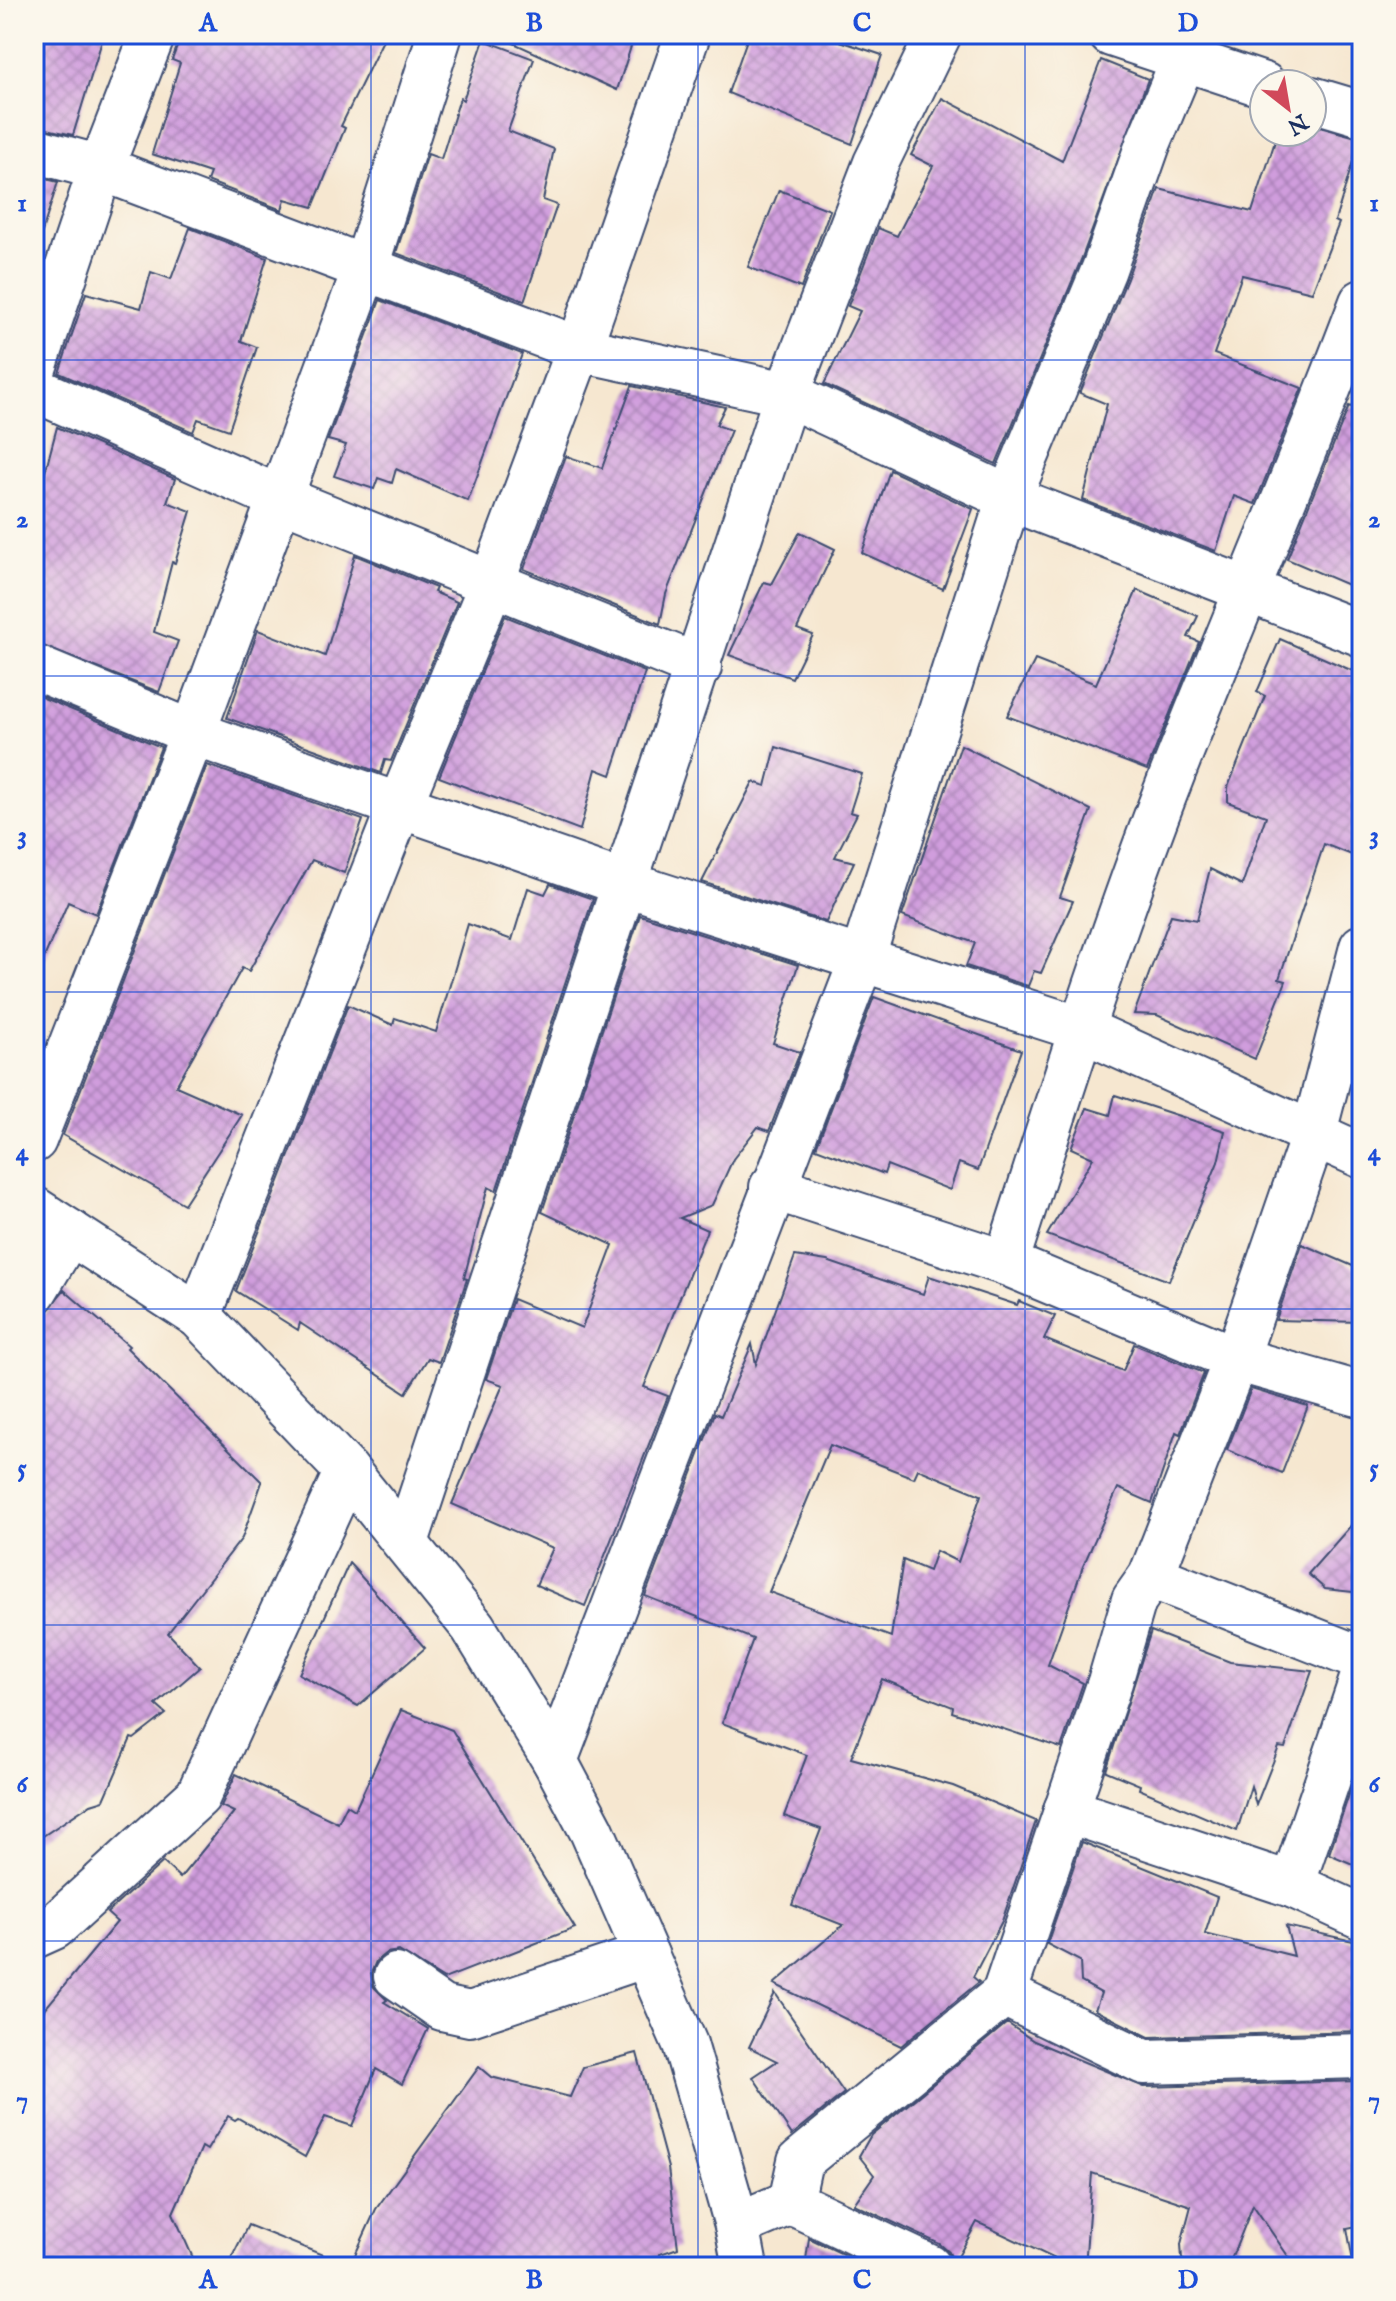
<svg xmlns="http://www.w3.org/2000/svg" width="1396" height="2301" font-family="'IM FELL English',serif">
  <defs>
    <pattern id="building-cross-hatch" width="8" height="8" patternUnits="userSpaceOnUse" patternTransform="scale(2)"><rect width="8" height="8" fill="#d09ddd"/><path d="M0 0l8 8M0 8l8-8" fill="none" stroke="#a880b6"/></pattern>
  </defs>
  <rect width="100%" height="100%" fill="#fbf7ec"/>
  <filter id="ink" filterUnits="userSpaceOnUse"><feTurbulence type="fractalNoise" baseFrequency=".0125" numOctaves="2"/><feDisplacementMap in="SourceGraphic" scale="16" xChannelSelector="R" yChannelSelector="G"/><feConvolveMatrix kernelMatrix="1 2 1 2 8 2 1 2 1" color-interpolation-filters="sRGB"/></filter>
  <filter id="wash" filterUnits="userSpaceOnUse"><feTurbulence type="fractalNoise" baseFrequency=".006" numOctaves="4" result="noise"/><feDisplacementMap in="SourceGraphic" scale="32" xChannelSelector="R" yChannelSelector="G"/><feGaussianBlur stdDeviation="1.8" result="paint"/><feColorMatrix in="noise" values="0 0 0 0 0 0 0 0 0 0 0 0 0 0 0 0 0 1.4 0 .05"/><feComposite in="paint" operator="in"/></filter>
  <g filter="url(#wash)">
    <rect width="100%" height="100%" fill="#f6e7d0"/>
    <g id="blocks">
      <g fill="url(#building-cross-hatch)" fill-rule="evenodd">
        <path d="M34 34H104L73 135 34 126Z"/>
        <path d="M182 34H386L341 126 345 128 313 207 285 199 282 210 207 181 210 173 152 154 180 63 172 60Z"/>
        <path d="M494 34H635L617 90Z"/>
        <path d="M749 34H819L882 55 852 144 728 93Z"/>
        <path d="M484 40 534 59 508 131 554 149 543 200 557 205 524 301 396 253 428 154 441 159 460 98 463 100Z"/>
        <path d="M1101 60 1148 79 1081 260 996 464 824 384 860 311 848 306 878 228 897 236 933 166 911 155 942 98 1062 161Z"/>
        <path d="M1312 125 1360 138 1335 221 1339 223 1312 292 1242 275 1214 354 1302 388 1255 504 1234 496 1216 551 1083 500 1107 404 1080 393 1127 279 1159 189 1252 212 1278 132H1312Z"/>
        <path d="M34 176 58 182 42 232 34 231Z"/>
        <path d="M779 190 830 210 801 288 748 267Z"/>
        <path d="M190 228 267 258 241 341 257 347 229 430 198 419 193 432 59 373 86 293 141 308 151 272 171 279Z"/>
        <path d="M380 300 522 354 468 501 396 469 392 483 378 478 374 489 334 476 346 445 328 440Z"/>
        <path d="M632 386 725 407 716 425 731 430 666 594 660 624 524 569 566 456 602 468Z"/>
        <path d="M1349 406 1362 411V591L1287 559Z"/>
        <path d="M57 427 175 479 167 502 191 511 175 563 172 562 154 632 178 641 159 692 34 643V514Z"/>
        <path d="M890 470 973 509 943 589 862 553Z"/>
        <path d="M800 532 835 549 797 629 813 635 792 678 729 655 764 582 772 584Z"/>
        <path d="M355 555 436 588 434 592 457 602 391 761 385 760 381 773 227 718 258 630 325 656Z"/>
        <path d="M1137 590 1198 616 1188 637 1199 642 1147 770 1007 716 1035 660 1096 684Z"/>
        <path d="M505 616 645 672 611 775 596 769 580 830 439 777Z"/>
        <path d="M1280 639 1362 675V859L1324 844 1279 979 1286 981 1255 1059 1157 1015 1134 1014 1171 915 1197 920 1210 869 1242 885 1266 816 1228 802V787L1265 696 1257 692Z"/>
        <path d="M34 694 161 747 96 914 68 902 34 981Z"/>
        <path d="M961 745 1091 810 1060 897 1073 901 1041 973 1034 971 1028 986 966 966 975 943 902 916Z"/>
        <path d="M776 747 862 774 850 812 857 814 835 857 854 862 826 922 702 882 753 782 766 786Z"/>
        <path d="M207 765 363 820 344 873 312 860 249 971 242 968 176 1086 242 1115 184 1204 63 1135Z"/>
        <path d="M550 884 593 899 496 1191 488 1187 464 1278 467 1279 439 1362 428 1358 406 1393 300 1323 298 1330 236 1291 348 1005 393 1025 395 1018 436 1032 468 924 512 940 528 888 545 894Z"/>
        <path d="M640 915 798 965 773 1043 800 1052 769 1131 758 1127 733 1159 712 1205 680 1218 707 1230 644 1387 668 1396 585 1606 536 1585 553 1548 452 1504 503 1385 486 1379 513 1299 582 1328 613 1245 542 1212Z"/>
        <path d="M874 997 1021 1050 978 1170 959 1163 950 1190 887 1165 884 1174 816 1148Z"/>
        <path d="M1115 1095 1225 1131 1218 1162 1169 1281 1047 1235 1093 1158 1071 1148 1087 1108 1110 1115Z"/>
        <path d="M1302 1244 1362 1270V1322L1276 1320Z"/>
        <path d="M795 1256 827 1261 923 1294 929 1276 1017 1305 1019 1301 1055 1316 1044 1339 1123 1371 1134 1344 1204 1373 1180 1434 1176 1432 1152 1503 1118 1488 1083 1566 1048 1665 1083 1683 1061 1748 952 1712 953 1707 882 1679 851 1758 953 1786 1036 1821 1002 1921 973 1977 979 1982 901 2046 774 1984 843 1925 792 1905 821 1829 784 1816 807 1755 722 1723 753 1639 645 1596 715 1413 721 1416 752 1344 756 1364ZM830 1445 914 1478 918 1469 981 1495 958 1562 936 1551 929 1571 903 1560 891 1637 769 1592Z"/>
        <path d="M64 1290 129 1346 127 1348 262 1482 242 1538 168 1633 200 1667 156 1705 166 1714 134 1739 131 1738 104 1800 91 1804 34 1842V1337L44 1314Z"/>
        <path d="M1251 1389 1308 1406 1282 1473 1227 1450Z"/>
        <path d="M1362 1513V1593L1325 1589 1308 1574Z"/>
        <path d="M349 1563 425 1648 358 1706 299 1674Z"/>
        <path d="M1151 1631 1230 1662 1312 1671 1285 1748 1279 1747 1256 1805 1251 1786 1237 1831 1139 1789 1140 1785 1106 1771Z"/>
        <path d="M401 1710 452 1730 575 1928 444 1979 399 1951 386 1953 376 1961 371 1973 373 1986 387 2000 384 2002 428 2029 402 2084 376 2069 352 2126 325 2117 305 2157 238 2118 235 2120 228 2116 207 2150 202 2147 173 2213 197 2267H46L34 2249V2022L117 1922 107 1913 163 1862 180 1878 234 1812 221 1806 236 1774 338 1823 347 1805 355 1810Z"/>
        <path d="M1361 1759H1362V1868L1329 1854Z"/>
        <path d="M1082 1842 1217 1897 1205 1934 1294 1956 1286 1926 1362 1943V2031L1149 2037 1095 2010 1101 1993 1081 1982 1080 1961 1047 1944Z"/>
        <path d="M775 1993 844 2093 792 2135 753 2077 777 2061 749 2047Z"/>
        <path d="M1007 2023 1034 2041 1144 2087 1362 2081V2225L1347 2228 1354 2267H1305L1288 2256 1253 2205 1228 2267H1194L1182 2259 1181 2244 1191 2206 1092 2173 1085 2267H1072L977 2222 954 2264 949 2252 940 2244 854 2204 874 2175 859 2156 871 2135Z"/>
        <path d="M637 2053 668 2168 678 2248 660 2254 658 2267H227L248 2225 350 2266 376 2209 479 2067 491 2077 570 2097 583 2067Z"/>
        <path d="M809 2238 870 2267H805Z"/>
      </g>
    </g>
  </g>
  <g filter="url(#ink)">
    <use href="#blocks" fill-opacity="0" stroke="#3c4b6f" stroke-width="2"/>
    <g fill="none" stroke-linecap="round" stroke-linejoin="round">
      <defs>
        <g id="minor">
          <path d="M1111 34 1264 85"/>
          <path d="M1312 99 1362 114"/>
          <path d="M34 150 101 168 579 349 787 394 1009 498 1362 634"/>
          <path d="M34 368 101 168 153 34"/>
          <path d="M34 389 280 498 699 667"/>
          <path d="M34 667 193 733 308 774 623 883 1081 1029 1362 1156"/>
          <path d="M34 1140 193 733 366 266 440 34"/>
          <path d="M772 1187 1006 1263 1236 1359 1362 1395"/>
          <path d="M1006 1263C1059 1098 1111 931 1174 770 1236 613 1303 459 1362 302"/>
          <path d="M34 1292 70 1232"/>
          <path d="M199 1316 400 805 491 585 579 349 688 34"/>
          <path d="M406 1542 787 394 876 163 939 34"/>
          <path d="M1151 1576 1362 1659"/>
          <path d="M555 1761 862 959 1009 498 1104 269 1148 144 1194 34"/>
          <path d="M1066 1810 1292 1885 1362 1917"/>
          <path d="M1292 1885 1362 1679"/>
          <path d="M34 1936 54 1927 198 1796 347 1471"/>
          <path d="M396 1976 442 2008 470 2014 646 1955"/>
          <path d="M1004 1994 1144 2062 1362 2056"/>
          <path d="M791 2202 929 2267"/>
          <path d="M737 2225 791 2202 800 2161 1004 1994 1110 1682 1134 1600 1151 1576 1236 1359 1313 1136 1362 947"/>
        </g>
        <path id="highway" d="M34 1209 199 1316 347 1471 473 1627 555 1761 592 1831 685 2044 737 2225 745 2267"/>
      </defs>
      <use href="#minor" stroke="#3c4b6f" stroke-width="48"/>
      <use href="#highway" stroke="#3c4b6f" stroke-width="48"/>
      <use href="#minor" stroke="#fff" stroke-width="44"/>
      <use href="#highway" stroke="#fff" stroke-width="44"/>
    </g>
  </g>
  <path fill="none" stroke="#1d4ed8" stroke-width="2" stroke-opacity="0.55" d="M371 34V2267M698 34V2267M1025 34V2267M34 360H1362M34 676H1362M34 992H1362M34 1309H1362M34 1625H1362M34 1941H1362"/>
  <rect width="1396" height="2301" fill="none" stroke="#fbf7ec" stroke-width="88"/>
  <g transform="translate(1288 108) rotate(149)"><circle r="38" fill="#fbf7ec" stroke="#a1a7b3" stroke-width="2"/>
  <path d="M0-6L14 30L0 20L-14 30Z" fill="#d1495b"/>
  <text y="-12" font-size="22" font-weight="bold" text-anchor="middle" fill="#1b2f5e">N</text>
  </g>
  <rect x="44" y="44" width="1308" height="2213" fill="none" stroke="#1d4ed8" stroke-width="3"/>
  <g font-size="26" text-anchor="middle" font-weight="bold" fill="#1d4ed8">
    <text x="208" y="31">A</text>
    <text x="534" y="31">B</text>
    <text x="862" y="31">C</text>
    <text x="1188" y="31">D</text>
    <text x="22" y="211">1</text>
    <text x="1374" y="211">1</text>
    <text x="22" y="527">2</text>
    <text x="1374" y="527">2</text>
    <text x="22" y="843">3</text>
    <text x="1374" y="843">3</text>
    <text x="22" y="1160">4</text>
    <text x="1374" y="1160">4</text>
    <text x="22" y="1476">5</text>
    <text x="1374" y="1476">5</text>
    <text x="22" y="1792">6</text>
    <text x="1374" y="1792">6</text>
    <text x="22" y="2108">7</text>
    <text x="1374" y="2108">7</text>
    <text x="208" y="2288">A</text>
    <text x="534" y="2288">B</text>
    <text x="862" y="2288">C</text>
    <text x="1188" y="2288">D</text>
  </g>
</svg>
